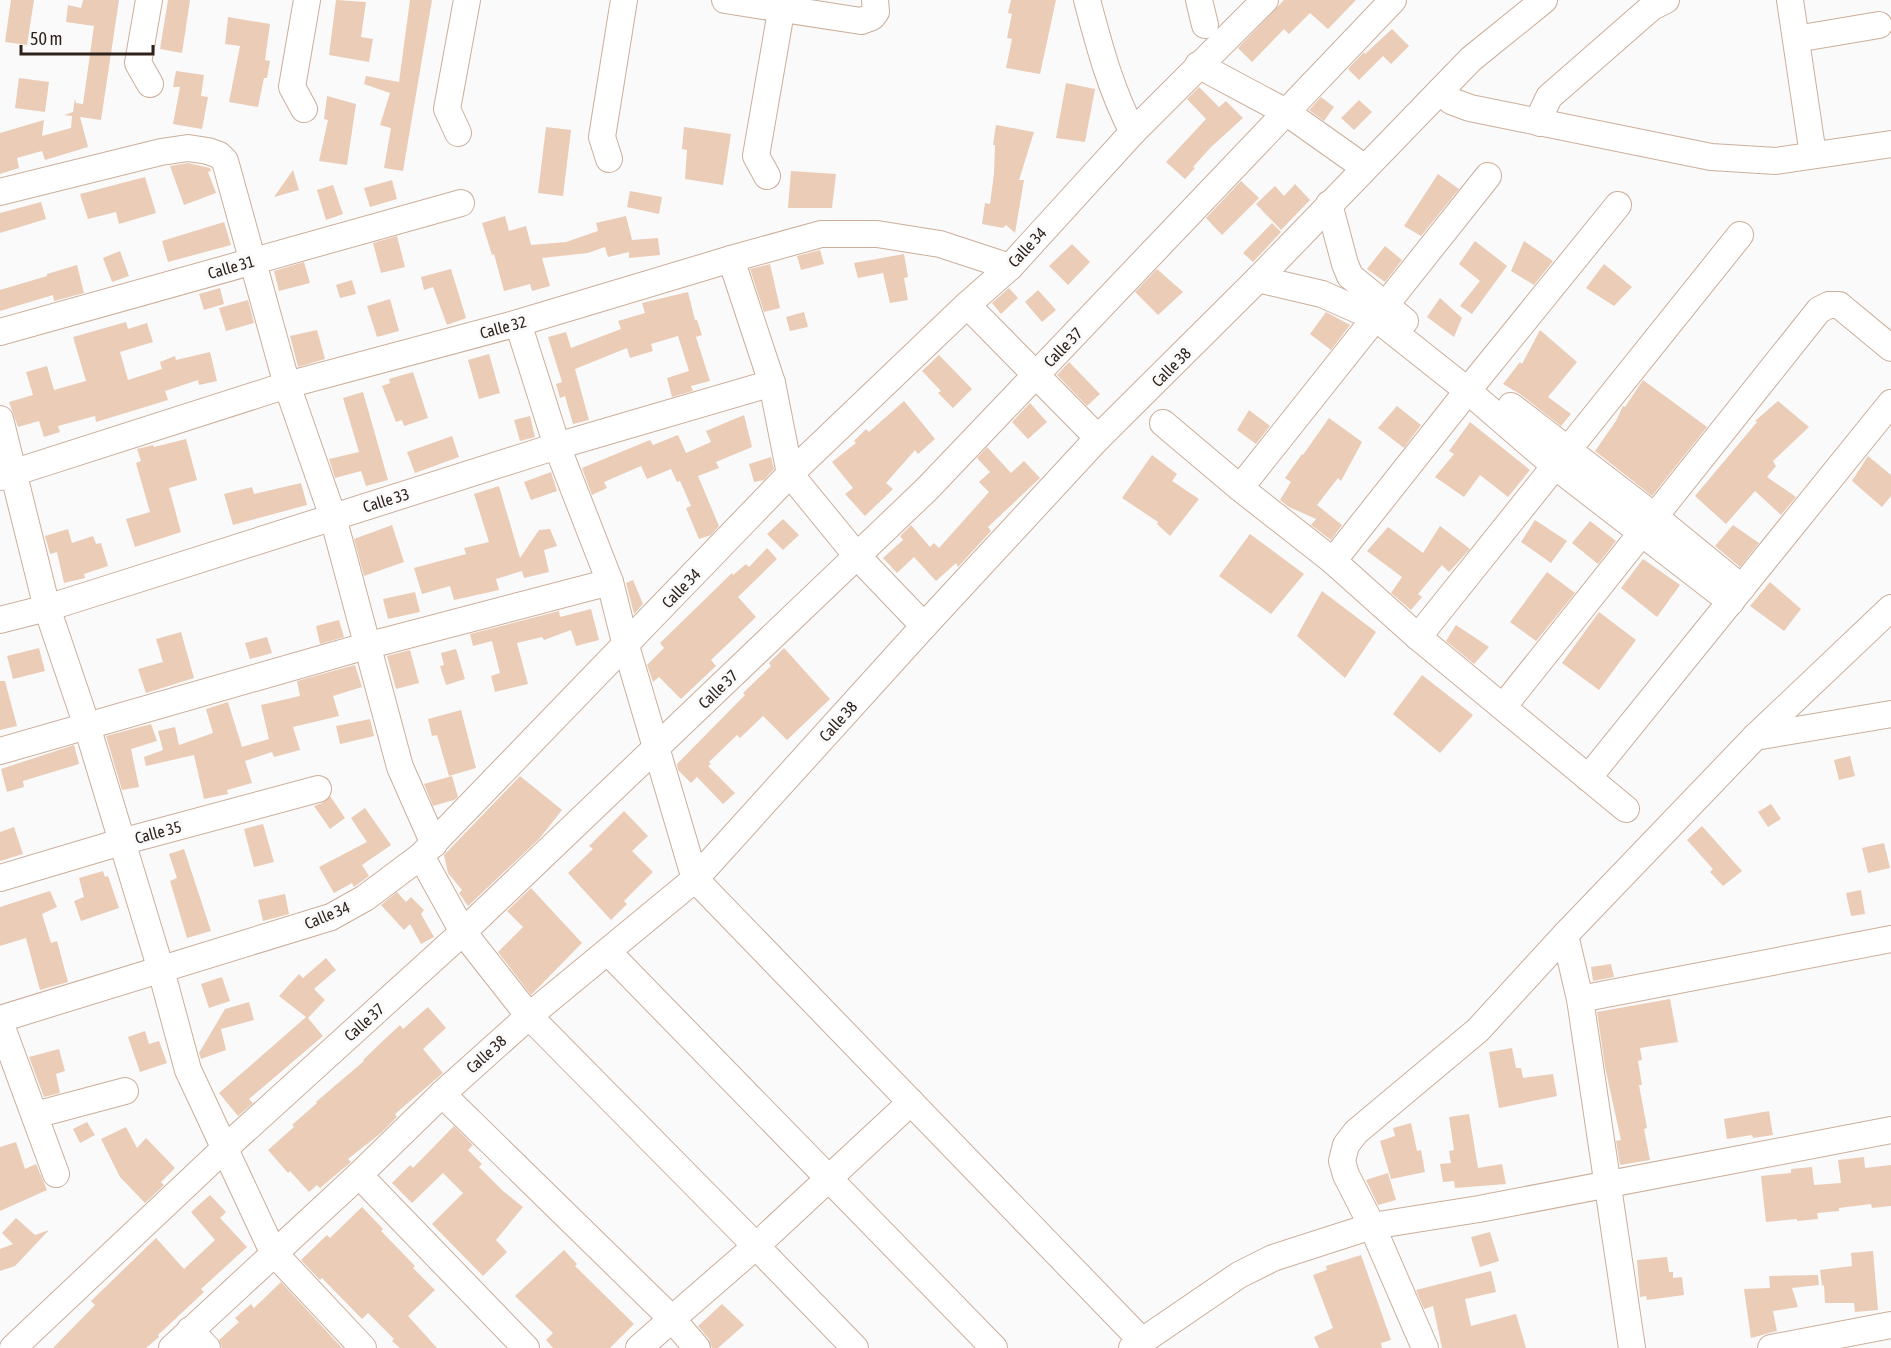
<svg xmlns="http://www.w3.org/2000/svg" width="1891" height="1348" font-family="'Asap Condensed',sans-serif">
  <rect width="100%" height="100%" fill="#fafafa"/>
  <g fill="#ebccb7">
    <path d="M11 0H34L27 45 5 42Z"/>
    <path d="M83 0H119L101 120 80 117 88 147 45 160 42 151 17 158 19 168 0 174V133L44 120 42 136 71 128 72 116 64 115 73 112 75 98 76 103 83 104 94 26 66 22 68 5 81 8Z"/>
    <path d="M168 0H190L182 53 160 49Z"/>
    <path d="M336 0 366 2 361 37 373 39 369 62 329 55Z"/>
    <path d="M410 0H432L403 171 384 168 391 128 380 125 390 93 364 84 366 76 399 82Z"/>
    <path d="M1011 0H1056L1040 74 1006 68 1012 39 1007 38 1012 14 1008 13Z"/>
    <path d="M1284 0H1356L1328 29 1310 13 1289 34 1284 29 1252 62 1238 48Z"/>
    <path d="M228 17 270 24 265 60 270 61 267 78H264L258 107 229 102 240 46 225 44Z"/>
    <path d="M1392 29 1409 46 1391 64 1383 56 1359 80 1348 69 1364 52 1365 54Z"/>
    <path d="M176 71 204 75 201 96 208 97 202 129 173 124 180 87H173Z"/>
    <path d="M19 78 49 82 45 112 15 108Z"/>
    <path d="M1066 83 1095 89 1085 142 1056 138Z"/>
    <path d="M1199 87 1219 107 1226 101 1243 118 1211 147 1193 167 1195 168 1185 179 1166 162 1206 119 1187 99Z"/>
    <path d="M327 96 356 104 347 165 319 161 328 120 324 119Z"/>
    <path d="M1321 97 1334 107 1324 121 1309 110Z"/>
    <path d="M1359 100 1372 112 1354 130 1341 118Z"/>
    <path d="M996 125 1034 132 1019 180H1024L1015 233 1006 225 1003 228 982 224 985 203 990 204 994 174 995 145H993Z"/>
    <path d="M546 127 571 130 563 196 538 193Z"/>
    <path d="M684 127 731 134 723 185 685 179 687 150 682 149Z"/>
    <path d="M188 163 210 168 211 171 208 172 216 193 184 205 170 166Z"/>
    <path d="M293 170 299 190 274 197Z"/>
    <path d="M791 171 836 174 832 208H788Z"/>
    <path d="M1438 174 1459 189 1421 236 1404 226Z"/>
    <path d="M145 177 156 213 119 224 116 212 88 219 80 194Z"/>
    <path d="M392 180 397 199 370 207 364 188Z"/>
    <path d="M1241 181 1259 198 1222 235 1206 218Z"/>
    <path d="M1295 184 1310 200 1281 230 1256 204 1275 186 1284 196Z"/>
    <path d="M333 185 343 214 326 220 317 190Z"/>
    <path d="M630 191 662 197 659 214 627 207Z"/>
    <path d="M41 202 46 219 0 233V213Z"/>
    <path d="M505 216 509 231 526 226 531 245 566 242 598 231 596 223 626 216 632 240 658 238 660 255 629 258V252L608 257 605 247 588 253 542 258 550 286 532 291 530 284 504 291 494 254 492 255 482 223Z"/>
    <path d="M224 222 231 245 168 262 162 241Z"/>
    <path d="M1272 223 1281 232 1253 262 1243 253Z"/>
    <path d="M397 236 405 267 381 273 373 243Z"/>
    <path d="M1475 241 1507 266 1472 314 1460 306 1480 281 1459 264Z"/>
    <path d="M1524 241 1553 261 1534 285 1511 271Z"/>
    <path d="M1072 244 1090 262 1068 285 1049 266Z"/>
    <path d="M1385 246 1402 260 1385 282 1367 269Z"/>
    <path d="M820 250 824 264 801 270 797 256Z"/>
    <path d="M120 251 129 276 112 282 103 258Z"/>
    <path d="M904 254 908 277 904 278 908 300 890 303 883 273 858 278 854 263Z"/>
    <path d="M304 262 310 283 279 291 274 271Z"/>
    <path d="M770 264 780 308 764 312 750 269Z"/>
    <path d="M1604 264 1632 287 1614 306 1586 288Z"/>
    <path d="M77 265 84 293 54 301 53 295 0 311V290L47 276V274Z"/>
    <path d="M451 269 466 318 447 325 433 287 424 290 421 277Z"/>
    <path d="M1157 269 1183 292 1158 315 1135 292Z"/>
    <path d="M352 280 356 294 340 298 336 285Z"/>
    <path d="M220 288 224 304 204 310 199 294Z"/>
    <path d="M1009 288 1018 298 1001 314 992 303Z"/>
    <path d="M1038 290 1056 310 1042 322 1025 302Z"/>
    <path d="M688 292 695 320H697L702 335 696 337 710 381 691 386 693 391 672 397 667 378 689 371 678 336 651 344 653 351 630 358 627 348 575 369 589 420 573 424 565 396 560 398 556 384 562 382 548 337 566 332 571 348 621 329 618 321 645 313 642 303Z"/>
    <path d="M1440 298 1462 318 1454 337 1427 317Z"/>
    <path d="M390 299 399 331 377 337 367 306Z"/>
    <path d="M248 300 254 323 226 331 219 308Z"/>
    <path d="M804 312 808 327 790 331 786 317Z"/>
    <path d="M1326 312 1350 325 1331 350 1310 334Z"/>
    <path d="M126 322 128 329 147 323 153 342 120 352 128 380 162 369 160 362 175 356 176 360 210 352 217 381 199 385 198 380 165 391 168 400 96 422 95 416 58 426 60 432 44 437 39 421 18 427 9 402 33 395 26 372 47 366 54 390 86 381 73 337Z"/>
    <path d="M317 330 325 359 298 367 290 336Z"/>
    <path d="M1540 330 1577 362 1548 397 1571 414 1561 426 1520 394 1503 384 1520 362 1522 364Z"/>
    <path d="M489 354 500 393 479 399 468 360Z"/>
    <path d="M939 355 972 389 953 408 938 393 941 391 922 371Z"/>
    <path d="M1069 362 1100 394 1087 406 1057 375Z"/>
    <path d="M413 372 428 418 404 426 402 420 396 422 382 386 390 383 389 379Z"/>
    <path d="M1643 380 1707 427 1652 496 1595 451 1616 421 1623 406 1625 407Z"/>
    <path d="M363 392 388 480 366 486 361 471 335 478 329 459 359 452 343 398Z"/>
    <path d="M904 401 935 439 918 454 915 450 886 483 893 489 865 516 845 494 853 488 832 462 856 443 854 441 866 429 869 432Z"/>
    <path d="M1778 401 1809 427 1773 461 1776 466 1767 477 1796 497 1781 515 1755 491 1726 524 1695 496 1757 422 1755 421Z"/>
    <path d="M1030 403 1047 422 1028 439 1012 422Z"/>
    <path d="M1397 406 1421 425 1404 448 1378 428Z"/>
    <path d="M1249 410 1270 426 1256 444 1237 430Z"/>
    <path d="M744 415 752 447 716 462 719 468 698 476 719 526 711 535 699 539 686 508 691 506 680 481 677 482 671 469 647 479 641 466 604 482 607 488 592 495 582 468 650 440 653 445 678 435 686 453 711 442 706 431Z"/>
    <path d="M530 416 535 437 520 441 514 420Z"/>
    <path d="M1329 418 1362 442 1341 481 1338 478 1317 505 1342 525 1331 540 1311 525 1316 519 1289 507 1280 500 1291 482 1285 478 1302 454 1303 455Z"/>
    <path d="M1470 422 1530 470 1508 497 1480 475 1464 497 1435 477 1454 454 1449 451Z"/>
    <path d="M452 436 459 457 415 473 407 452Z"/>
    <path d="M186 439 197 480 169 488 181 532 135 547 126 519 150 512 136 463 141 461 137 449 153 445 154 447Z"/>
    <path d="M987 447 1011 473 1024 461 1040 478 988 527 991 531 958 567 956 563 936 581 914 557 897 573 883 558 903 540 900 536 911 525 930 547 934 543 939 548 989 492 979 482 990 472 977 458Z"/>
    <path d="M1152 455 1177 474 1172 481 1199 499 1170 536 1157 524 1158 522 1122 498Z"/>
    <path d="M1868 456 1891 475V496L1882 507 1852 481Z"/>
    <path d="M771 457 774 469 764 480 754 482 749 464Z"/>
    <path d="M551 472 557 491 531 500 524 482Z"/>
    <path d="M301 483 307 505 233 525 224 494 252 487 254 494Z"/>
    <path d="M499 486 520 558 539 530 550 529 557 546 544 550 549 572 524 578 522 571 496 579 499 590 454 600 450 586 422 594 414 568 466 554 464 548 489 542 474 494Z"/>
    <path d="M783 519 799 535 783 550 767 534Z"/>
    <path d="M1535 520 1567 541 1551 563 1521 542Z"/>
    <path d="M1590 521 1616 541 1598 564 1572 543Z"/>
    <path d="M392 525 404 562 364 576 354 539Z"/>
    <path d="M1733 525 1759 543 1740 567 1715 546Z"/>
    <path d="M1440 526 1470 549 1449 572 1442 565 1418 594 1422 597 1411 610 1391 593 1402 577 1367 551 1388 527 1423 553Z"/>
    <path d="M68 529 72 543 93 536 96 544 101 543 108 566 84 574 85 578 64 583 57 552 50 554 45 536Z"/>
    <path d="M1250 534 1304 574 1271 614 1219 576Z"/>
    <path d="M767 548 777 559 738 597 756 617 711 660 716 666 681 699 659 677 653 682 647 665 664 648 660 643 732 573 733 575 746 564 749 567Z"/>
    <path d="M1643 559 1680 585 1657 617 1621 588Z"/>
    <path d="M1547 572 1575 593 1536 641 1510 622Z"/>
    <path d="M633 580 643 604 634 614 626 583Z"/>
    <path d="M1770 582 1801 609 1784 631 1750 606Z"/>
    <path d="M1322 591 1376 632 1345 678 1297 636Z"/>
    <path d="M415 592 420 612 388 619 383 599Z"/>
    <path d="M591 609 599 640 576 646 571 630 544 640 542 637 517 643 528 684 495 692 491 676 500 673 492 641 473 646 470 634 559 611 560 617Z"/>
    <path d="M1599 612 1636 640 1599 690 1562 663Z"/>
    <path d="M339 620 344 637 320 644 316 626Z"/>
    <path d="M1456 625 1489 647 1474 664 1446 641Z"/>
    <path d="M181 632 194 678 146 693 138 669 163 662 156 639Z"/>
    <path d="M267 637 272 653 250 659 245 643Z"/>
    <path d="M39 648 45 671 13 679 7 656Z"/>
    <path d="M784 648 830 699 787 740 763 716 740 738 737 735 709 762 711 764 708 766 735 793 723 804 697 777 691 783 678 770 677 764 745 695 743 693 771 666 769 663Z"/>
    <path d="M456 649 465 679 446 685 440 666 444 665 441 653Z"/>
    <path d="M410 650 419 683 396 689 387 656Z"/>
    <path d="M355 665 362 687 333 696 339 716 293 727 300 750 274 757 272 752 245 761 252 783 227 790 228 794 204 799 194 755 146 766 144 757 163 750 158 731 175 727 179 745 213 733 206 709 228 702 242 747 269 739 261 705 300 696 297 681Z"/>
    <path d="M1422 675 1473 715 1440 753 1393 714Z"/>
    <path d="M0 681H5L17 726 0 730Z"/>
    <path d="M461 710 476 768 449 776 437 735 432 736 428 719Z"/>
    <path d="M370 719 374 736 340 744 336 726Z"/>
    <path d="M151 724 157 741 131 749 139 787 122 790 106 736Z"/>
    <path d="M74 745 79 764 23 781 24 787 7 792 1 769Z"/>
    <path d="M1850 756 1855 776 1839 780 1834 760Z"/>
    <path d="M452 776 458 797 454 800 433 806 424 784Z"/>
    <path d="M520 776 562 810 539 839 468 906 459 893 462 890 448 873 444 855Z"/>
    <path d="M330 796 345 818 330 829 314 806 322 803Z"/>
    <path d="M1771 804 1781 819 1768 827 1758 812Z"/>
    <path d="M365 808 391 845 362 865 369 876 354 887 352 883 334 893 319 867 367 842 351 818Z"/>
    <path d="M624 811 648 836 632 851 653 872 624 901 627 904 611 920 568 873 593 849 589 846Z"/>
    <path d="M263 824 274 862 254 867 244 829Z"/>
    <path d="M1702 826 1742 871 1723 886 1710 872 1713 869 1687 840Z"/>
    <path d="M14 827 23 854 0 861V832Z"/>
    <path d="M1884 843 1890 868 1868 873 1862 848Z"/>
    <path d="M184 849 211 931 187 938 170 881 177 878 169 854Z"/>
    <path d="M103 871 105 877 108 876 119 908 81 921 74 901 84 897 79 878Z"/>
    <path d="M531 888 582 943 531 995 498 952 523 927 507 911Z"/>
    <path d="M1861 890 1865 914 1851 916 1846 893Z"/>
    <path d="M50 891 57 907 42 914 51 943 57 941 68 982 40 990 26 938 0 946V907Z"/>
    <path d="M397 892 406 902 411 897 424 910 421 914 434 937 421 944 410 924 404 930 381 905Z"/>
    <path d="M285 894 289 914 263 921 258 900Z"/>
    <path d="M326 958 336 970 314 989 325 1000 308 1018 323 1036 249 1099 253 1103 238 1116 219 1093 306 1017 279 996 299 974 303 978Z"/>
    <path d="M1611 964 1614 977 1593 981 1591 967Z"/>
    <path d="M222 977 230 1001 209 1008 201 984Z"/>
    <path d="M1670 999 1678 1042 1640 1048 1642 1060 1638 1061 1642 1085H1639L1647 1128 1644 1129 1650 1160 1620 1165 1616 1141 1621 1140 1605 1067 1597 1012Z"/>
    <path d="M249 1002 254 1020 221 1029 226 1050 201 1059 199 1053 225 1009Z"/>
    <path d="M428 1007 446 1028 423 1049 443 1073 395 1114 397 1117 381 1133 348 1159 351 1162 320 1188 317 1185 309 1192 290 1171 288 1173 268 1150 294 1127 292 1125 317 1103 316 1102 364 1061 363 1060 386 1038 400 1025 403 1029Z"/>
    <path d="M145 1031 149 1044 159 1041 167 1063 140 1072 128 1037Z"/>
    <path d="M1512 1048 1516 1068H1521L1523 1078 1553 1074 1557 1096 1499 1108 1489 1052Z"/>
    <path d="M59 1049 65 1071 56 1074 60 1093 44 1097 29 1057Z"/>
    <path d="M1769 1111 1773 1135 1753 1138 1752 1135 1727 1139 1724 1119Z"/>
    <path d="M1469 1114 1478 1168 1502 1164 1506 1184 1455 1188 1454 1181 1443 1182 1440 1164 1451 1163 1449 1151 1454 1150 1449 1117Z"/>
    <path d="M87 1122 95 1135 80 1143 73 1129Z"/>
    <path d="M1411 1123 1417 1151 1421 1150 1425 1172 1391 1179 1380 1141 1395 1136 1393 1128Z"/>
    <path d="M454 1126 473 1145 468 1150 482 1164 479 1167 503 1191 523 1207 496 1240 507 1252 483 1276 432 1224 463 1193 443 1173 412 1203 392 1183 410 1165 413 1168Z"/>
    <path d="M126 1127 137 1148 146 1138 175 1168 161 1182 164 1185 145 1203 120 1177 101 1139Z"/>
    <path d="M16 1142 25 1169 36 1164 47 1190 0 1211V1147Z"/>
    <path d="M1864 1157 1865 1168 1891 1165V1206L1872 1208 1871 1204 1839 1208V1211L1817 1213 1818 1219 1797 1221V1219L1766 1222 1761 1176 1791 1173V1169L1812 1167 1814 1185 1841 1183 1838 1160Z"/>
    <path d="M1388 1173 1396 1200 1378 1205 1366 1180Z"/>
    <path d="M210 1195 226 1212 220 1218 247 1247 201 1289 204 1292 158 1335 159 1337 146 1348H53L95 1305 91 1301 156 1238 184 1269 215 1240 191 1212Z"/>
    <path d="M362 1207 383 1229 381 1231 415 1266 413 1268 435 1290 408 1316 437 1348H400L392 1341 394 1339 368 1313 362 1319 322 1278 320 1280 301 1260 327 1235 330 1238Z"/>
    <path d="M16 1218 35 1235 49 1230 15 1266 0 1271V1249L13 1244 2 1233Z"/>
    <path d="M1490 1232 1499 1261 1480 1267 1471 1237Z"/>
    <path d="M564 1250 577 1264 575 1266 634 1324 610 1348H553L546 1340 553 1333 515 1296Z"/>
    <path d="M1873 1251 1878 1310 1855 1312 1854 1303H1825L1824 1285 1822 1286 1820 1270 1852 1266 1851 1253Z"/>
    <path d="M1361 1255 1391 1340 1381 1343 1382 1348H1319L1314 1337 1333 1328 1313 1275 1327 1270 1326 1266Z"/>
    <path d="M1667 1257 1669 1272H1673V1278L1682 1277 1684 1295 1647 1300 1646 1296 1640 1297 1637 1260Z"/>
    <path d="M1491 1271 1496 1292 1465 1299 1471 1326 1516 1314 1526 1348H1442L1433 1306 1424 1309 1416 1290Z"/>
    <path d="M1818 1275 1819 1285 1792 1288 1798 1307 1773 1311 1777 1331 1751 1338 1744 1289 1770 1288 1769 1276Z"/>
    <path d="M281 1282 342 1348H222L219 1340 239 1322 235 1318 251 1304 254 1308Z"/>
    <path d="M722 1304 744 1325 718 1348H712L709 1339 698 1326Z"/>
  </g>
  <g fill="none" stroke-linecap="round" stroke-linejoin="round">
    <defs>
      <g id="minor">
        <path d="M149 0 138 63 150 84"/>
        <path d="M725 0 861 21 872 17 876 12 875 0"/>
        <path d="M1087 0C1099 45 1111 91 1133 132"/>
        <path d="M1199 0 1205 25"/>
        <path d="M1790 0 1813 155"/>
        <path d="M1796 39 1879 25"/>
        <path d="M1198 65 1286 112 1365 168"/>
        <path d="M1440 91 1451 101 1470 108 1711 157 1776 161 1891 144"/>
        <path d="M304 109 292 87 307 0"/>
        <path d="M1540 123 1542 112 1549 97 1652 7 1666 0"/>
        <path d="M458 133 447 109 467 0"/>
        <path d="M609 159 602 137 624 0"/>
        <path d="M767 176 756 156 783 0"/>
        <path d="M0 192 161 152 188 148 208 151 219 155 225 161 287 385 333 517 400 767 434 844"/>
        <path d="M1329 204 1345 264 1350 276 1405 321"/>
        <path d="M731 259 772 383 790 474 857 556 924 626"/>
        <path d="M1258 279 1322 294 1376 318 1468 391 1555 466 1731 602"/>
        <path d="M967 305 1098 438"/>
        <path d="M518 323 557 446 610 582 626 646 695 879 1142 1341"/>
        <path d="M0 332 461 203"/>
        <path d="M1511 406 1654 516 1742 588"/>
        <path d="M0 419 47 608 87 726 161 970 188 1070 273 1252 363 1348"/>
        <path d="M1163 423 1240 488 1333 561 1418 637 1626 809"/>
        <path d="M0 477 287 385 518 323 731 259 821 234H877L940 244 1010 267"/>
        <path d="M1240 488 1488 176"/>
        <path d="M1333 561 1477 379 1618 205"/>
        <path d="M0 620 47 608 557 446 772 383"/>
        <path d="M1418 637 1740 235"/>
        <path d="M1503 707 1819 310 1829 305H1839L1891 348"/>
        <path d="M1755 737 1891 714"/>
        <path d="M0 751 366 646 610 582"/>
        <path d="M1588 778 1891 403"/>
        <path d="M421 856 463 932 529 1016 756 1246 911 1102"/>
        <path d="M0 878 121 842 318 789"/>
        <path d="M608 952 994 1348"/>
        <path d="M1580 999 1891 939"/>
        <path d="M0 1019 331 917 365 898 421 856 790 474 967 305 1010 267 1133 132 1265 0"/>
        <path d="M0 1022 56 1174"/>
        <path d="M442 1094 672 1319 639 1348"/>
        <path d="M35 1115 125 1091"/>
        <path d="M359 1175 526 1348"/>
        <path d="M190 1330 207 1348"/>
        <path d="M13 1348 223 1150 463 932 927 489 1393 0"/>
        <path d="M172 1348 359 1175 442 1094 529 1016 695 879 924 626 1098 438 1258 279 1471 59 1544 0"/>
        <path d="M697 1348 672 1319 756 1246 855 1348"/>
        <path d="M1132 1348 1239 1275 1273 1258 1372 1226 1479 1209 1891 1130"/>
        <path d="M1425 1348 1372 1226 1346 1175 1342 1161 1346 1145 1356 1132 1478 1030 1565 935"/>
        <path d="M1632 1348 1580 999 1565 935 1755 737 1891 608"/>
        <path d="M1771 1348 1891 1325"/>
      </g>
    </defs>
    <use href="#minor" stroke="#ccae9a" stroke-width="28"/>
    <use href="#minor" stroke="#fff" stroke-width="26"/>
  </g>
  <g text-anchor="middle" stroke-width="6" stroke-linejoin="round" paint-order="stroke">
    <g font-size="16" fill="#2e221b" stroke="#fafafa">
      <text transform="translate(1027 247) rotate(-47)" y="6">Calle 34</text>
      <text transform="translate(231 267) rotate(-16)" y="6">Calle 31</text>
      <text transform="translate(503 327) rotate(-15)" y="6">Calle 32</text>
      <text transform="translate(1063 347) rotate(-46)" y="6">Calle 37</text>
      <text transform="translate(1171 367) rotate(-45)" y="6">Calle 38</text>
      <text transform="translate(386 500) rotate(-17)" y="6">Calle 33</text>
      <text transform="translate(681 588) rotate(-46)" y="6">Calle 34</text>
      <text transform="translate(718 689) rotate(-44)" y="6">Calle 37</text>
      <text transform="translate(838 721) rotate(-48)" y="6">Calle 38</text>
      <text transform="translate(158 832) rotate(-15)" y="6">Calle 35</text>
      <text transform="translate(327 915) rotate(-23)" y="6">Calle 34</text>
      <text transform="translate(364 1022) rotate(-42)" y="6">Calle 37</text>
      <text transform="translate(486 1054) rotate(-42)" y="6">Calle 38</text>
    </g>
  </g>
  <path d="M21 45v9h132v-9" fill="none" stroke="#2e221b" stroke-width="3"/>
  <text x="30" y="45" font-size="18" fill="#2e221b" stroke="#fafafa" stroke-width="4.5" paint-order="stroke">50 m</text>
</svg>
